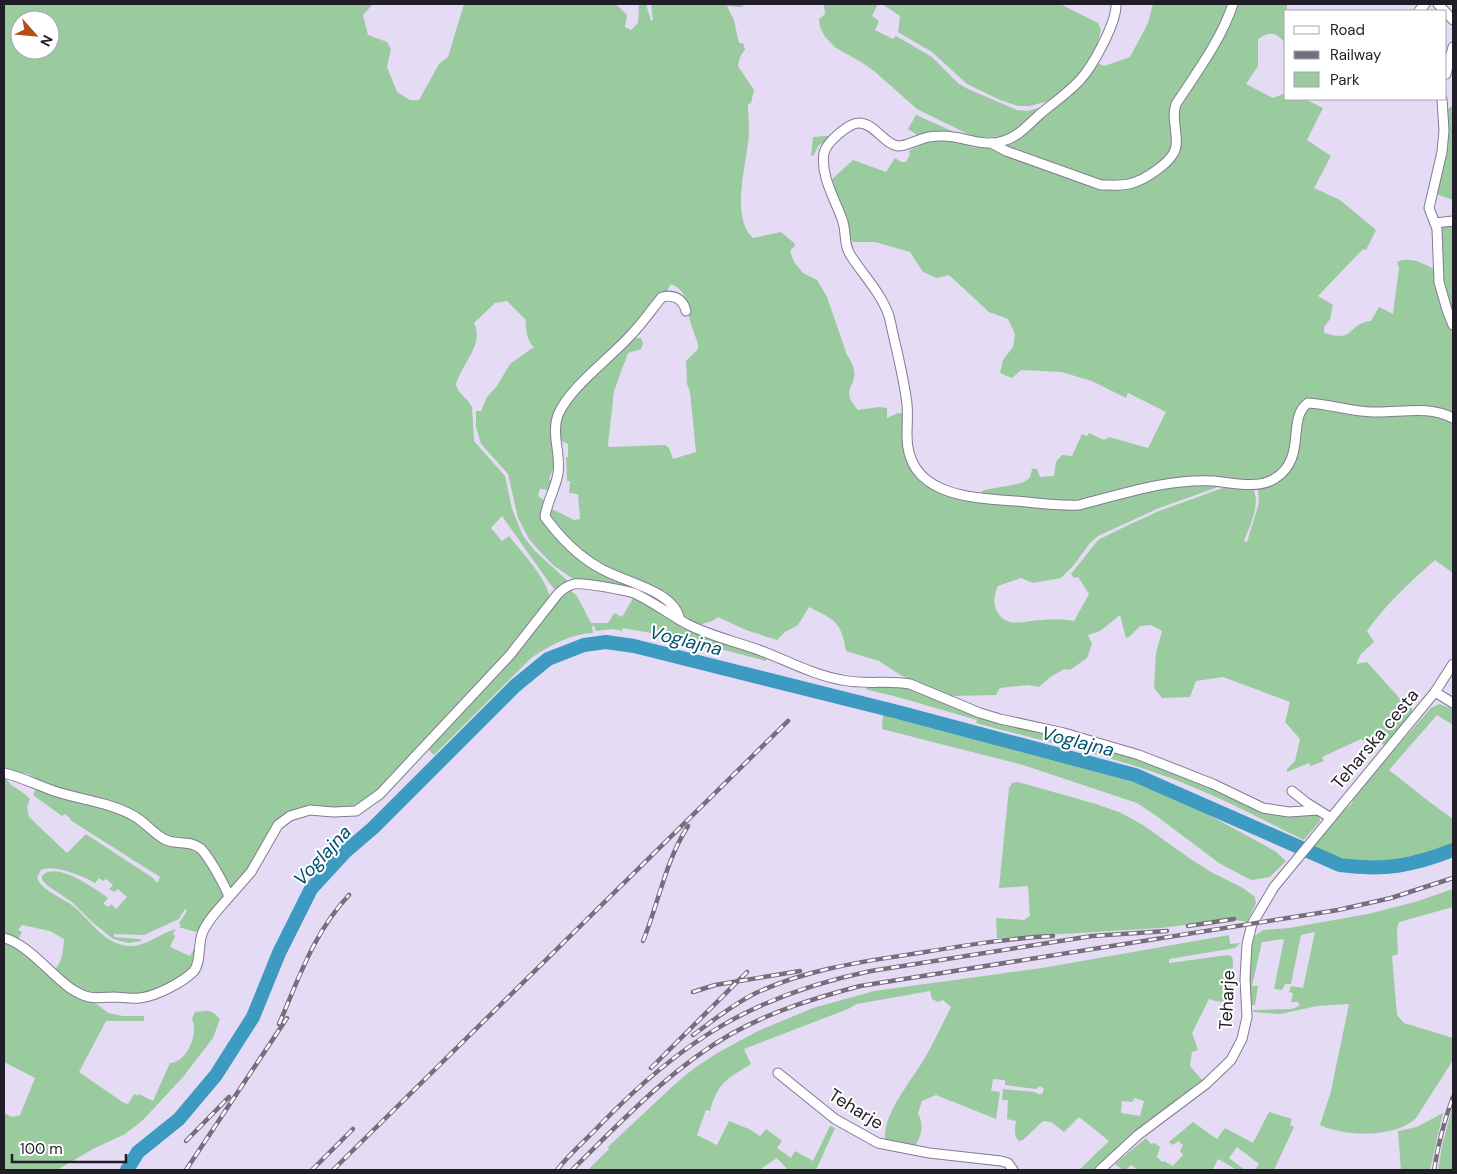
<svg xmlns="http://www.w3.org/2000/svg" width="1457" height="1174" font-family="'DM Sans',sans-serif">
  <rect width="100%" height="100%" fill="#e5dbf5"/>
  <g fill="#99cb9f" fill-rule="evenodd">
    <path d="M4 4H373L363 15 368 35 387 42 391 49 387 67 397 92 410 100H419L439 64 448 57 464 4H616L627 15 625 27 631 30 638 23 639 4H646L651 21 653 20 651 4H745L741 7 727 6 734 20 739 43H743L745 49 740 57 738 66 754 90 751 103 748 104C748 113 749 123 749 132 748 161 729 216 753 238L781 232 794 243 795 246 790 251 794 262 803 273 817 280 827 297 847 355C850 359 853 364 854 370 857 388 839 389 858 410L879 407 887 408V418L898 413H905C905 422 904 431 904 440 905 464 923 483 945 492 956 497 967 498 978 503L983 500 1032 506 1079 507 1179 483 1220 484 1221 486 1159 508 1098 536 1090 543 1073 566 1061 578 1033 583 1021 578 998 586C991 600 994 617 1010 622 1019 624 1033 620 1042 620 1052 619 1063 619 1074 621L1089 594 1078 577 1074 578 1071 574 1098 540 1122 528 1159 511 1231 485 1253 488C1261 505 1250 525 1244 541L1247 542 1259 503 1258 490 1260 486 1276 480 1287 471 1294 461 1297 453 1300 414 1308 404C1327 405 1346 412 1365 413 1394 415 1427 406 1453 420V573L1435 560C1409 583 1387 603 1367 631L1374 642 1361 654 1356 664 1367 662 1403 702 1412 708V713L1384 745 1372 739 1364 741 1361 739 1322 757 1324 761 1311 766 1309 763 1287 772V769L1295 761 1300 739 1285 722 1290 702 1223 677 1196 681 1190 697 1162 698 1154 688 1156 653 1162 631 1151 625 1140 626 1129 637 1126 638 1120 615 1100 631 1088 635 1092 644 1087 658 1070 670 1064 669 1049 678 1039 687 1028 685 1000 688 996 695 952 696 902 676 879 661 846 651C841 620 834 620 809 607L798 625 785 632 777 640 746 630 718 617 712 621 696 626 686 621 678 607 656 592 637 582 599 566 576 549 546 516 548 507 574 520 580 519 578 494 569 493 570 481H567L566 457H568V444L558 439C557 432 557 423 559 416 570 389 611 360 631 338H641L643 343 641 349 628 353 614 391 608 445 609 447 665 445 669 448 673 459 696 452 690 392 687 384 686 361 698 349V344C695 335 691 326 689 317 686 302 687 291 671 284L666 292 661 291 659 299 631 334 584 378 562 405 554 424 556 469H553L549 479 554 483 549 490 540 489 538 496 544 500 543 517 551 529 579 557 605 574 636 585 655 594 674 609 672 611 627 587 573 579 553 565 536 547 529 539 518 518 508 474 481 444 476 427V411H481L487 397 497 386 510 364 534 347C527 341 525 329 526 320L507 301 495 303 474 323C485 345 461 364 456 385 459 395 468 398 472 407L474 441 505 476 512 509 523 536 535 551 569 582 568 584 559 590 553 588 502 516 491 528 502 541 509 536C522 553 547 578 550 599L539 615 511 650 387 786C376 796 365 808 349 810 326 815 305 800 283 817 258 836 257 875 229 891L225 885 205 851 196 843 176 840 166 836 146 822 117 807 67 792 53 789 28 774 4 770ZM20 20H50V50H20Z"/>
    <path d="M824 4H878L872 16 879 21 875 30 893 39 896 36 932 57 959 84 968 89 1017 110 1027 111 1038 108 1040 113 1014 135 976 138 917 109 874 71 861 62 836 48 825 37 820 27 819 19 825 14Z"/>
    <path d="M882 4H1060L1098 23 1101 30 1095 52 1078 78 1052 100 1030 106H1018L1000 100 967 84 932 52 898 32 900 16Z"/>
    <path d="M1153 4H1231L1228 13 1174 104 1172 151 1147 175 1130 182H1102L1008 150 1007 146 1054 109 1096 62 1104 66 1130 57 1148 23Z"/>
    <path d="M1235 4H1287L1286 44C1277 33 1271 30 1258 39V66L1246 84 1273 98 1286 93V99H1305L1323 108 1307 140 1331 156 1314 188 1340 200 1376 230 1366 250 1363 249 1318 296 1333 305 1330 319 1324 327V333C1357 343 1346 324 1371 321L1379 307 1393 314 1399 268 1397 262C1409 256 1423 263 1434 269L1443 307 1453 332V416L1372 410 1307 401 1290 458 1276 475 1256 482 1200 478 1065 504 982 495V491C994 487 1019 486 1027 480 1031 478 1031 473 1032 469H1037L1040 477 1054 476 1056 462 1062 455 1072 456 1082 434 1087 436 1089 433 1104 440 1109 437 1148 448 1166 412 1128 393 1126 398 1092 381 1061 372 1021 370 1012 378 1000 373 1003 360 1013 347 1015 334 1008 319 989 312 949 275 937 278 923 272 910 252 875 242H854L848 239 830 181 853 160 886 172 895 158 901 162H906L910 154 909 151 919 145 920 143C930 139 946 138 957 141 968 144 972 150 984 146L1102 187 1115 188 1172 160 1175 111Z"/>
    <path d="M1453 106V200L1436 194 1445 110Z"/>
    <path d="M916 115 952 131 951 134 919 139 917 135 908 129Z"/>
    <path d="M827 136 831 137 818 146 814 155 811 156 813 137Z"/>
    <path d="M1453 223V313L1443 277 1441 232 1442 226Z"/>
    <path d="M569 589 577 596 591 623H608L614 613 622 617 635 595 670 615 768 655 766 661 709 646 707 648 651 633 623 628 622 631 613 629 596 631 594 626H592L593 633C571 634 548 646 530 659L434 755 428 749 554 602Z"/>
    <path d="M868 686 911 687 997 722 1140 757 1172 769 1253 806 1318 815 1320 818V821L1304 840C1261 819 1218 796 1173 779 1109 755 1041 741 976 723L977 720 894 696 868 690 866 689Z"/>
    <path d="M1439 704 1453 709V725L1437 715 1389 770 1431 803 1453 819V843C1439 849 1424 857 1409 860 1401 862 1393 861 1385 862 1357 862 1338 860 1313 846L1345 807 1347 808 1353 802 1351 799 1431 708Z"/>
    <path d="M883 714 987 740 1132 781 1198 809 1275 851 1286 861 1270 877 1252 880 1247 878 1219 863 1155 815 1137 803 1023 765 882 729Z"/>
    <path d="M4 776 11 785 22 792 30 799 27 807 29 817 67 853 86 834 153 878 157 883 160 877 70 820 71 819 65 814 62 816 33 795 36 788 115 810 141 825 201 851 227 896 200 930 196 932 179 927 181 925 179 923 187 911 185 909 179 919 144 935 114 934V937L140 939 142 941 128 943 113 939 91 921 72 902 48 886 42 880V876C55 860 96 889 108 898L103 904 109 907 111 904 116 909 127 897 118 889 114 892 109 889 113 885 106 879 103 881 99 878 95 883C82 876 55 864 41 870L37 877C41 891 62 897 73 906 91 920 103 944 129 946 145 947 161 933 176 929L173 934 175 936 170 947 190 956 196 945 194 965 169 986 144 994 123 993 91 997 74 989 53 971C63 963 63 950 64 939L50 931 22 925 18 930 22 932 17 941 4 936Z"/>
    <path d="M1018 782 1096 804 1119 812 1143 825 1189 858 1211 872 1243 888 1255 897 1256 903 1247 922 1231 919 1161 928 997 938 996 918 1024 920 1030 916 1028 886 999 888 1009 788 1012 783Z"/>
    <path d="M1453 889V907L1399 922 1397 929 1398 954 1392 956 1397 1015 1404 1023 1453 1038V1059L1450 1065 1416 1118C1396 1138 1345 1137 1320 1125L1331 1091 1349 1004 1317 1006 1280 1014 1253 1012 1254 1010 1292 1009 1299 1006 1298 1002H1291L1293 993 1289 992 1291 986 1303 988 1315 932 1301 935 1291 984H1285L1282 990 1274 989 1284 939 1262 942 1252 986H1258L1255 1005H1250C1248 982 1248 959 1253 937L1263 930 1289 928 1368 914 1415 902Z"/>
    <path d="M1229 935 1230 944 1240 943 1235 948 1169 959V963L1228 955 1231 956 1233 960 1231 997C1226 1005 1216 1001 1209 999L1192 1033 1198 1050 1192 1052 1190 1066 1202 1080 1124 1141 1093 1170H1079L1109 1141 1079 1117 1064 1132 1051 1122 1043 1121 1023 1140 1019 1141C1013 1135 1015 1129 1016 1121L1007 1119 1008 1100H1002L1003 1089 1035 1092 1038 1094H1042L1044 1089 1040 1086 1036 1089 1005 1085V1080L993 1079 991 1091 1000 1092 996 1119 936 1095 922 1101 918 1113C924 1126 922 1134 915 1146L892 1144 885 1139C883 1113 913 1079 926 1056 935 1040 943 1023 951 1007L943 1000 938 1002 932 999 930 991 857 1004 848 1009 744 1049 751 1064C727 1079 718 1082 710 1111L706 1110 697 1135 717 1145 729 1121 749 1129 760 1136 766 1129 782 1141 777 1148 791 1158 795 1151 813 1161 830 1126 835 1128 816 1170H788L777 1158 759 1170H588L609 1149 608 1147 611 1144 674 1085 693 1069 719 1052 758 1031 813 1008 874 991 1042 968ZM1135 1098 1144 1101 1140 1116 1121 1113 1122 1101 1132 1102Z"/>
    <path d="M4 941 28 955 71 991 98 1005 108 1013 123 1016H144V1021H106L79 1072 124 1103 128 1104 134 1094 138 1096 139 1094 153 1101 170 1063C187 1062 199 1034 192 1019L195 1012C208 1011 209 1008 220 1019L213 1038 183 1077 143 1120 125 1134 93 1149 57 1170H4V1113L12 1117 20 1115 35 1078 4 1062Z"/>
    <path d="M1453 1104V1170H1438L1442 1146Z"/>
    <path d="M1269 1112 1292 1119 1290 1125 1294 1127 1274 1170H1255L1259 1164 1237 1147 1229 1158 1245 1170H1237L1218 1159 1213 1169 1214 1170H1138L1131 1165 1126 1170H1123L1115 1164 1146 1138 1151 1144 1154 1143 1160 1147 1157 1157 1162 1162 1164 1161 1173 1166 1183 1155 1180 1151 1183 1145 1178 1141 1173 1145 1169 1142 1193 1122 1217 1139 1225 1128 1253 1143Z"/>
    <path d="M1443 1113 1430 1170H1401L1398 1131 1417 1127Z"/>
  </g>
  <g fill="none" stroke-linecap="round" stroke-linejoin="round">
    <path stroke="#3d9bc2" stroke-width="14" d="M127 1170 138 1152 179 1119 216 1075 253 1017 279 953 311 889 345 852 373 828 515 686 548 659 584 645 606 642 634 646 898 712 1135 775 1340 865C1384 871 1412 866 1453 850"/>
    <defs>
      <g id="minor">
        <path d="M1116 4C1117 22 1093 66 1080 80 1068 93 1052 104 1039 115 1028 125 1018 137 1003 141 982 148 962 135 941 136 934 136 926 137 919 140 912 142 906 146 898 146 884 144 875 124 860 123 849 122 826 143 824 153 820 176 836 201 843 222 847 236 843 243 851 256 864 276 881 293 889 316 892 328 894 340 897 351 901 369 905 387 907 404 908 415 907 426 907 436 907 496 971 498 1016 501 1037 503 1058 506 1079 505 1122 494 1169 478 1214 481 1232 483 1258 489 1274 479 1308 459 1286 418 1308 403 1330 404 1351 412 1373 412 1400 413 1428 405 1453 418"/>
        <path d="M1438 4 1453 20"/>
        <path d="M1419 11 1425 4"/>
        <path d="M1446 74 1453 47"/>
        <path d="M1442 99 1444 131 1442 152 1429 208 1437 229 1439 282 1447 310 1453 325"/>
        <path d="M991 143 1006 151 1101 185C1110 185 1120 186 1129 184 1143 181 1174 162 1176 146 1178 132 1171 118 1176 104 1197 72 1221 40 1233 4"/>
        <path d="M1435 223 1453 221"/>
        <path d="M680 620C674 589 621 582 598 567 577 555 559 536 545 517 547 501 556 488 558 473 561 454 551 434 558 415 569 388 610 358 630 336 642 324 651 310 662 297 674 294 683 299 686 311"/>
        <path d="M1435 692 1453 703"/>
        <path d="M4 773C21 777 37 785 54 791 81 800 109 802 134 816 145 822 153 833 164 839 177 846 187 839 200 848 208 855 226 887 229 897 220 908 207 920 202 934 198 945 201 962 194 971 182 983 156 996 140 998 131 999 122 997 113 997 94 998 88 1000 70 988 49 973 28 944 4 938"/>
        <path d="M1292 791 1307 803 1331 818"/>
        <path d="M229 897 251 872 278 825 290 816 310 810 333 812 356 811 380 794 510 655 557 595C562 590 566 586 574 584 583 582 623 590 634 593 653 602 669 614 687 624 710 636 734 641 759 650 786 660 813 675 842 680 865 685 888 680 910 684L980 713 1000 719 1064 733 1139 755 1213 784 1263 808 1289 812 1318 810"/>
        <path d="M778 1073 835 1119 878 1143 929 1153 1001 1161 1008 1163 1013 1170"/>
        <path d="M1100 1170 1138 1135 1206 1084 1231 1060 1242 1039 1247 1017 1245 979 1247 944 1252 924 1274 887 1435 692 1453 664"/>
      </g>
    </defs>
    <use href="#minor" stroke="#847a92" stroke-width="11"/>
    <use href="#minor" stroke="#fff" stroke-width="9"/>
    <defs>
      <g id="rail">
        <path d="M1188 926 1234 919"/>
        <path d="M643 941C659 902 665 862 688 826"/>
        <path d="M693 992 715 985 800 971"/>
        <path d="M279 1024C299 978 314 932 349 895"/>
        <path d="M693 1035C714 1020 733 1004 756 993 809 968 868 961 925 952 968 945 1010 938 1053 936"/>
        <path d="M651 1068 747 972"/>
        <path d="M186 1141 229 1097"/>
        <path d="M186 1170 287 1018"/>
        <path d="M312 1170 353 1129"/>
        <path d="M333 1170 788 721"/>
        <path d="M557 1170C569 1154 585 1141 599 1126 681 1041 754 995 871 971L1092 936 1167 931"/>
        <path d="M572 1170C622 1121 670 1069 731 1034 772 1011 815 998 860 986L1338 910 1391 898 1453 878"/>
        <path d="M1434 1170C1438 1145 1444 1121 1453 1097"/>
      </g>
    </defs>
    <use href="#rail" stroke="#756e7f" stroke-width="4.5"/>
    <use href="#rail" stroke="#fff" stroke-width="2.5" stroke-dasharray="8" stroke-linecap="butt"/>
  </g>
  <g text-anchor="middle" stroke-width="4" stroke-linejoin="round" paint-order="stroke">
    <g font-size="18" fill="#211d27" stroke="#fff">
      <text transform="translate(1375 739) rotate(-50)" y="6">Teharska cesta</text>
      <text transform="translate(1227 1000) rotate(-87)" y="6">Teharje</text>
      <text transform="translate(856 1109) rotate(32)" y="6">Teharje</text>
    </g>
    <g font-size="19" font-style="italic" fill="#02536e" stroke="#fff">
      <text transform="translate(686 640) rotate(14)" y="7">Voglajna</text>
      <text transform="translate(1078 741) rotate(14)" y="7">Voglajna</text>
      <text transform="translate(322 855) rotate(-47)" y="7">Voglajna</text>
    </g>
  </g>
  <rect width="1457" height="1174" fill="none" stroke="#211d27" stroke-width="10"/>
  <rect x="1284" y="10" width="162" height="90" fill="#ffffff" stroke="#a6a5a9"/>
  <rect x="1294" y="26" width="25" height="8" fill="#ffffff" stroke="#a6a5a9"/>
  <text x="1330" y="35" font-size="15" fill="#211d27">Road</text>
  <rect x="1294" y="51" width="25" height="8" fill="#756e7f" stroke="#a6a5a9"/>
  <text x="1330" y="60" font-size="15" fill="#211d27">Railway</text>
  <rect x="1294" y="72" width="25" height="15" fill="#99cb9f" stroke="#a6a5a9"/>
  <text x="1330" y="85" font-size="15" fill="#211d27">Park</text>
  <g transform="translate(35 35) rotate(117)"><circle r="24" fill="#ffffff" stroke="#a6a5a9"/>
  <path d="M0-4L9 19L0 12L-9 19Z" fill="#b35018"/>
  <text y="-8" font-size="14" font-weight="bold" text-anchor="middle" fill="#211d27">N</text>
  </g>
  <path d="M12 1154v8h114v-8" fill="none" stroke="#211d27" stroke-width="2.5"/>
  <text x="20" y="1154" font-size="15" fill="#211d27" stroke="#ffffff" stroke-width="4" paint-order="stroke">100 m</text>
</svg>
